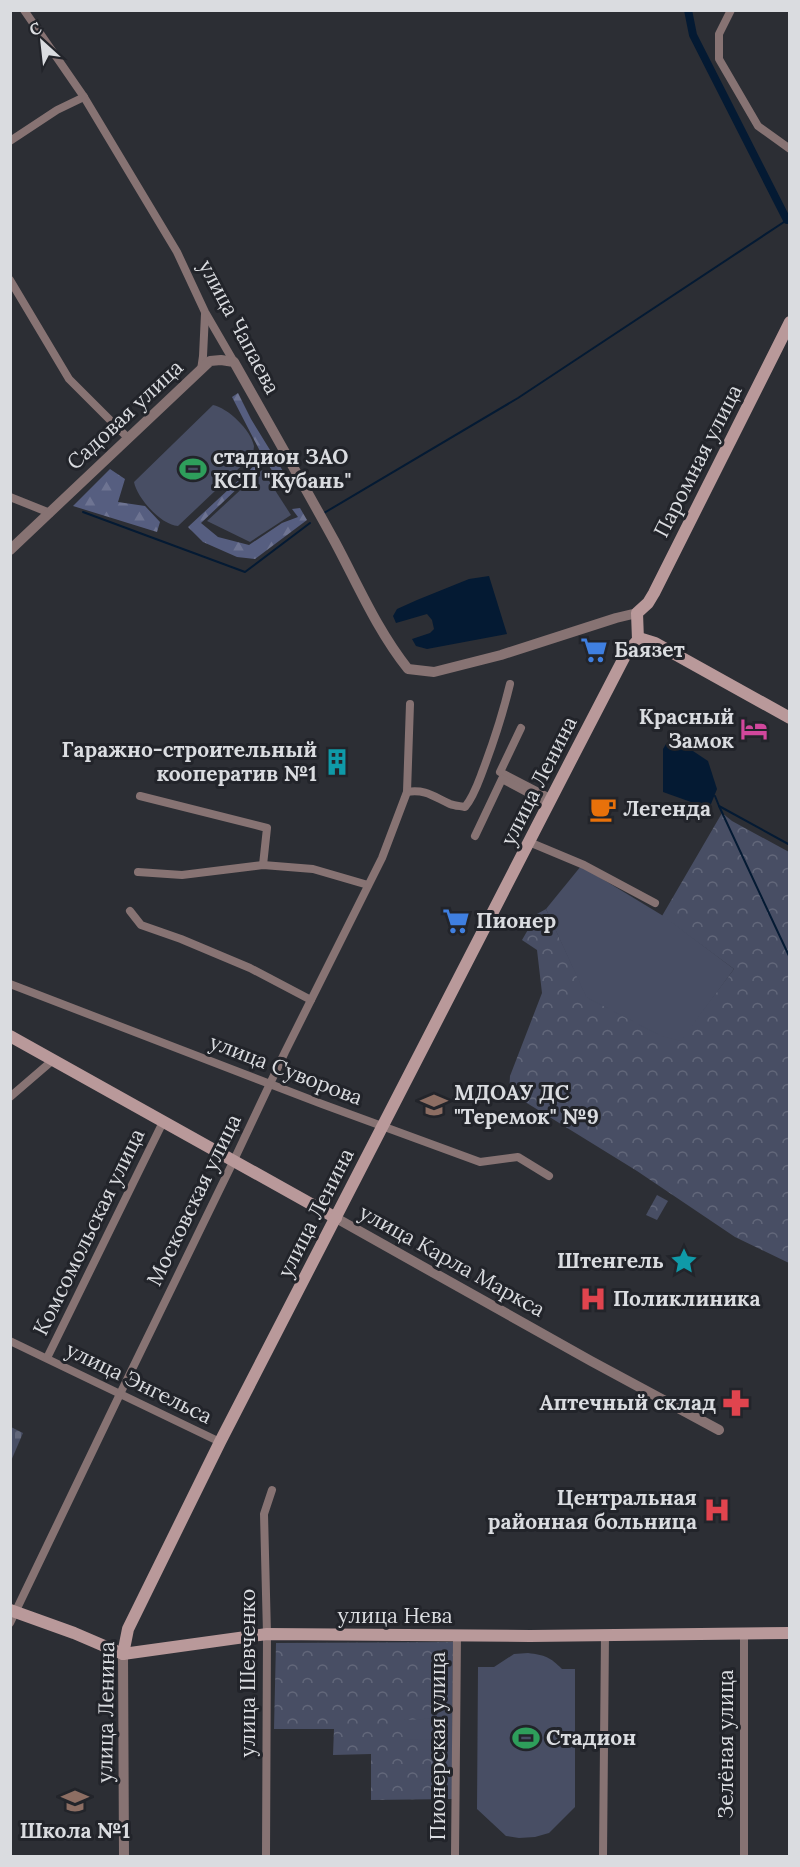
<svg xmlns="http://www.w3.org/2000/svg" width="800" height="1867" font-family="Lora,serif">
  <defs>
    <pattern id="forest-firs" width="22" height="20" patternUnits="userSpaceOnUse" patternTransform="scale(1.5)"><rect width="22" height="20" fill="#565e80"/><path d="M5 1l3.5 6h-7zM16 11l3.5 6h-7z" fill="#6e7492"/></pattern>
    <pattern id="cemetery-stones" width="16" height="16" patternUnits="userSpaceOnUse" patternTransform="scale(1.5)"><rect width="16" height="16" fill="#484e64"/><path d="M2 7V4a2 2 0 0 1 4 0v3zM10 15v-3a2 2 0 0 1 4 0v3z" fill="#62677a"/></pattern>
    <pattern id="park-crowns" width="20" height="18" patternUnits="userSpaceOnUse" patternTransform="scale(1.5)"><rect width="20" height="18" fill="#484e64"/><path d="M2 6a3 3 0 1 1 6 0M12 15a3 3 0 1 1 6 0" fill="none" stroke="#62677a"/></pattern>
  </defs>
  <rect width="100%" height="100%" fill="#2c2e34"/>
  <g fill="url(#forest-firs)">
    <path d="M238 393 251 419 286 476 281 484 263 457 232 397Z"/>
    <path d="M256 464 260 467 201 523 218 537 249 545 282 523 298 517 292 509 300 508 307 520 255 559 237 557 203 542 188 527Z"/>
    <path d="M110 469 125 479 118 502 145 506 160 522 157 532 73 506Z"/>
  </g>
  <path fill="url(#cemetery-stones)" d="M11 1427 23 1433 11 1461Z"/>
  <g fill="url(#park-crowns)">
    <path d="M722 813 732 821 789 852V1263L735 1237 637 1171 509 1092 510 1076 542 993 537 950 522 940 537 914 546 909 587 997 693 1023 734 969 662 916Z"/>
    <path d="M657 1195 668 1201 657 1220 646 1215Z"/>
    <path d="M453 1642 452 1799 371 1800V1754L333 1755 334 1729H274L276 1643Z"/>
  </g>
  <g fill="#484e64">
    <path d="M213 405C228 408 251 430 254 446 254 447 253 454 253 455L178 526C161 525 137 498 134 482Z"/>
    <path d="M262 470 291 515 250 542 207 521Z"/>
    <path d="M581 866 665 917 734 969 681 1041 661 1036 586 997 546 909Z"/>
    <path d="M528 1653C545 1655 550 1657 562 1669H575V1807L549 1833 535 1837 519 1838 506 1836 477 1809 478 1667H494L514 1654Z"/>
    <path d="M444 1718V1739L404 1740V1720Z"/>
  </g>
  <g fill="#041a33">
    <path d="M489 576 507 634 427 649 416 646 412 639 430 633 434 629 432 620 427 614 396 623 393 616 397 609 417 600 469 579Z"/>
    <path d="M671 742 681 743 708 761 717 789 711 804 705 807 663 792V749L666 744Z"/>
  </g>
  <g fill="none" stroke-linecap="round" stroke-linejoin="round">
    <g stroke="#041a33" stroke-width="2">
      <path d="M83 512 245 572 310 523"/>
      <path d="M324 513 518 398 787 220"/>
      <path d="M715 796 719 806 790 845"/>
      <path d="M719 806 790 958"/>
    </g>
    <path stroke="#041a33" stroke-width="8" d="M688 10 693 35 787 220H790"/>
    <g stroke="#877373" stroke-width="8">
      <path d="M24 10 84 97 177 252 205 312 234 362"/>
      <path d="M731 10 719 34V59L758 126 790 149"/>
      <path d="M10 141 57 110 84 97"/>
      <path d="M10 280 69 379 128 438"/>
      <path d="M201 370 203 356 205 314"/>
      <path d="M10 497 50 513"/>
      <path d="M521 728 500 772 552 799"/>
      <path d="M407 792 410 704"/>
      <path d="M140 796 267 828 263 865"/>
      <path d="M475 836 502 779 549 804"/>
      <path d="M529 842 584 865 655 903"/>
      <path d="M138 872 182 875 263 865 313 869 368 885"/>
      <path d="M130 911 141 925 181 939 250 968 311 1000"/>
      <path d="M10 984 322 1104 480 1162 518 1157 549 1176"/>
      <path d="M10 1097 53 1060"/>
      <path d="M10 1341 220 1442"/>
      <path d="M47 1358 163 1122"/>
      <path d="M10 1623 120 1394 234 1160 285 1052 382 858 407 792C426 789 434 797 450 804 455 806 461 806 465 807 474 796 478 783 483 770 494 741 503 713 510 684"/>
      <path d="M266 1856 267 1634 264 1514 272 1490"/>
      <path d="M455 1856 457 1636"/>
      <path d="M603 1856 605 1634"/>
      <path d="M744 1856V1632"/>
    </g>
    <g stroke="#877373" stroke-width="10">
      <path d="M10 550 210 361 221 360 234 362C268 422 302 482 335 542 358 585 377 630 408 669L434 672 501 655 616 618 637 613"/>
      <path d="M336 1218 591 1361 719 1430"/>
      <path d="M123 1654 124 1856"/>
    </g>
    <g stroke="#b9999a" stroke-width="12">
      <path d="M638 640 642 639 655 643 790 718"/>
      <path d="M10 1036 336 1218"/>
      <path d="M10 1610 74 1633 123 1654 267 1634 530 1636 790 1633"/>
      <path d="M123 1654 128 1629 220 1442 570 762 627 652 638 640 637 613 648 603 654 593 790 322"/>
    </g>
  </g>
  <defs>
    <symbol id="stadium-bare" viewBox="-9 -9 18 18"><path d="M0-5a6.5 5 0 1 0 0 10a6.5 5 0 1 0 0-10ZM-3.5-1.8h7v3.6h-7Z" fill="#2e9e5b" stroke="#22242a" stroke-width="2.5" paint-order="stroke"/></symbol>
    <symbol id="supermarket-bare" viewBox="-9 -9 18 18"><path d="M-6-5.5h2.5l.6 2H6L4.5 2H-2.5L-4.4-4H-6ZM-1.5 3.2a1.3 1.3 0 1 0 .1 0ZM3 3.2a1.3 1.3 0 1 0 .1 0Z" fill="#3f7fe0" stroke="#22242a" stroke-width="2.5" paint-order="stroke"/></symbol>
    <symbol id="hotel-bare" viewBox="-9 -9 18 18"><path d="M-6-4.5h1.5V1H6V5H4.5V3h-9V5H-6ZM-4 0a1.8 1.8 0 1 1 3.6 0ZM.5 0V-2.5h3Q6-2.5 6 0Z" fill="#d1479c" stroke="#22242a" stroke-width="2.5" paint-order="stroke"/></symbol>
    <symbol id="building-bare" viewBox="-9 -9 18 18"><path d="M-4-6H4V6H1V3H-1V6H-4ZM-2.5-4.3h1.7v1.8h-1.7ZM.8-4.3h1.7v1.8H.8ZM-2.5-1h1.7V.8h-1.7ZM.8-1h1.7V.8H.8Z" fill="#0f9aa8" stroke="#22242a" stroke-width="2.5" paint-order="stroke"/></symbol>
    <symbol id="cafe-bare" viewBox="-9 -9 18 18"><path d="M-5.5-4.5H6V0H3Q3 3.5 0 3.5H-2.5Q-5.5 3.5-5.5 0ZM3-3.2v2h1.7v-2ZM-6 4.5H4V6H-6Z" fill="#e8710a" stroke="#22242a" stroke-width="2.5" paint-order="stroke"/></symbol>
    <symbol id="school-bare" viewBox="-9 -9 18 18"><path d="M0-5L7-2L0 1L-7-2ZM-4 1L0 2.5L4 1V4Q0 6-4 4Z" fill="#8d6e63" stroke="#22242a" stroke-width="2.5" paint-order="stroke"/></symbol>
    <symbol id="sight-bare" viewBox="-9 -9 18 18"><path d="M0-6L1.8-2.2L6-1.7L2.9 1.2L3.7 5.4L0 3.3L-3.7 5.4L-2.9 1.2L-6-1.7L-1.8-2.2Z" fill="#0f9aa8" stroke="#22242a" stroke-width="2.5" paint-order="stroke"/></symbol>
    <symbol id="hospital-bare" viewBox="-9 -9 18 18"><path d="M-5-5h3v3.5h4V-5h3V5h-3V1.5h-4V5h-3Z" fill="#e0444e" stroke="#22242a" stroke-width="2.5" paint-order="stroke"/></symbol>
    <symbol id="pharmacy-bare" viewBox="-9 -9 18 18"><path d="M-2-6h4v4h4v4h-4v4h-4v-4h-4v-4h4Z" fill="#e0444e" stroke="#22242a" stroke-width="2.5" paint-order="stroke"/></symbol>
  </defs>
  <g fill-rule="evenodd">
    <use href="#stadium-bare" x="174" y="450" width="38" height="38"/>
    <use href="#supermarket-bare" x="575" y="631" width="38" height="38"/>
    <use href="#hotel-bare" x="735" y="710" width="38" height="38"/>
    <use href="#building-bare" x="318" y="743" width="38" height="38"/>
    <use href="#cafe-bare" x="584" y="790" width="38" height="38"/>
    <use href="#supermarket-bare" x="437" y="902" width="38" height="38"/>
    <use href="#school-bare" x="415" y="1086" width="38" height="38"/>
    <use href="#sight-bare" x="665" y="1242" width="38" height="38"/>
    <use href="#hospital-bare" x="574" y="1280" width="38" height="38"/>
    <use href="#pharmacy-bare" x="717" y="1384" width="38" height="38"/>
    <use href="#hospital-bare" x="698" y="1491" width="38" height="38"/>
    <use href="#stadium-bare" x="507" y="1719" width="38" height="38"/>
    <use href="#school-bare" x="56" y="1782" width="38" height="38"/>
  </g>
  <g text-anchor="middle" stroke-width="6" stroke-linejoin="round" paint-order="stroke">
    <g font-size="21" fill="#dadce0" stroke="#22242a">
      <text transform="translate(239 327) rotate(62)" y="7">улица Чапаева</text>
      <text transform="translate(125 415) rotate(-43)" y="7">Садовая улица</text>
      <text transform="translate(698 461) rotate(-63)" y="7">Паромная улица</text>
      <text transform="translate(539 781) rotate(-63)" y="7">улица Ленина</text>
      <text transform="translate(286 1070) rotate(21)" y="7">улица Суворова</text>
      <text transform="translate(194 1200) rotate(-64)" y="7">Московская улица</text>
      <text transform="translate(316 1213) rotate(-63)" y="7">улица Ленина</text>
      <text transform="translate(89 1232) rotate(-64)" y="7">Комсомольская улица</text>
      <text transform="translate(452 1261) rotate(29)" y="7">улица Карла Маркса</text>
      <text transform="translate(139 1383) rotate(26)" y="7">улица Энгельса</text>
      <text x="395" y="1623">улица Нева</text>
      <text transform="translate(248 1673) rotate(-90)" y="7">улица Шевченко</text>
      <text transform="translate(106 1712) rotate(-89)" y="7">улица Ленина</text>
      <text transform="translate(726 1744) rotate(-90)" y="7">Зелёная улица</text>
      <text transform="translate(438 1746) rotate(-90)" y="7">Пионерская улица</text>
    </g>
    <g font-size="21" font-weight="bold" fill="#dadce0" stroke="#22242a" text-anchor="start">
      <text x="213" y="464">стадион ЗАО<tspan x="213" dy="24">КСП "Кубань"</tspan></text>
      <text x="614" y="657">Баязет</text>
      <text x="734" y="724" text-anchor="end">Красный<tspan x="734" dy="24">Замок</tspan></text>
      <text x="317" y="757" text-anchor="end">Гаражно-строительный<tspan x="317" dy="24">кооператив №1</tspan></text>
      <text x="623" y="816">Легенда</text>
      <text x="476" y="928">Пионер</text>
      <text x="454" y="1100">МДОАУ ДС<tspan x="454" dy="24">"Теремок" №9</tspan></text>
      <text x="664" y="1268" text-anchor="end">Штенгель</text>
      <text x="613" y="1306">Поликлиника</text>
      <text x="716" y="1410" text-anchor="end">Аптечный склад</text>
      <text x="697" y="1505" text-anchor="end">Центральная<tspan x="697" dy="24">районная больница</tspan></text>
      <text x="546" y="1745">Стадион</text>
      <text x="75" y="1838" text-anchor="middle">Школа №1</text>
    </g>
  </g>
  <rect width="800" height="1867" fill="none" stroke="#dadce0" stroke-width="24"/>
  <g transform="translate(42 42) rotate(333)" stroke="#22242a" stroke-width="4.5" paint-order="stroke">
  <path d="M0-4.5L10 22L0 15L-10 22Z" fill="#dadce0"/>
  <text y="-9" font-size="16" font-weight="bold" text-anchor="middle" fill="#dadce0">С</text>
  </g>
</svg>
